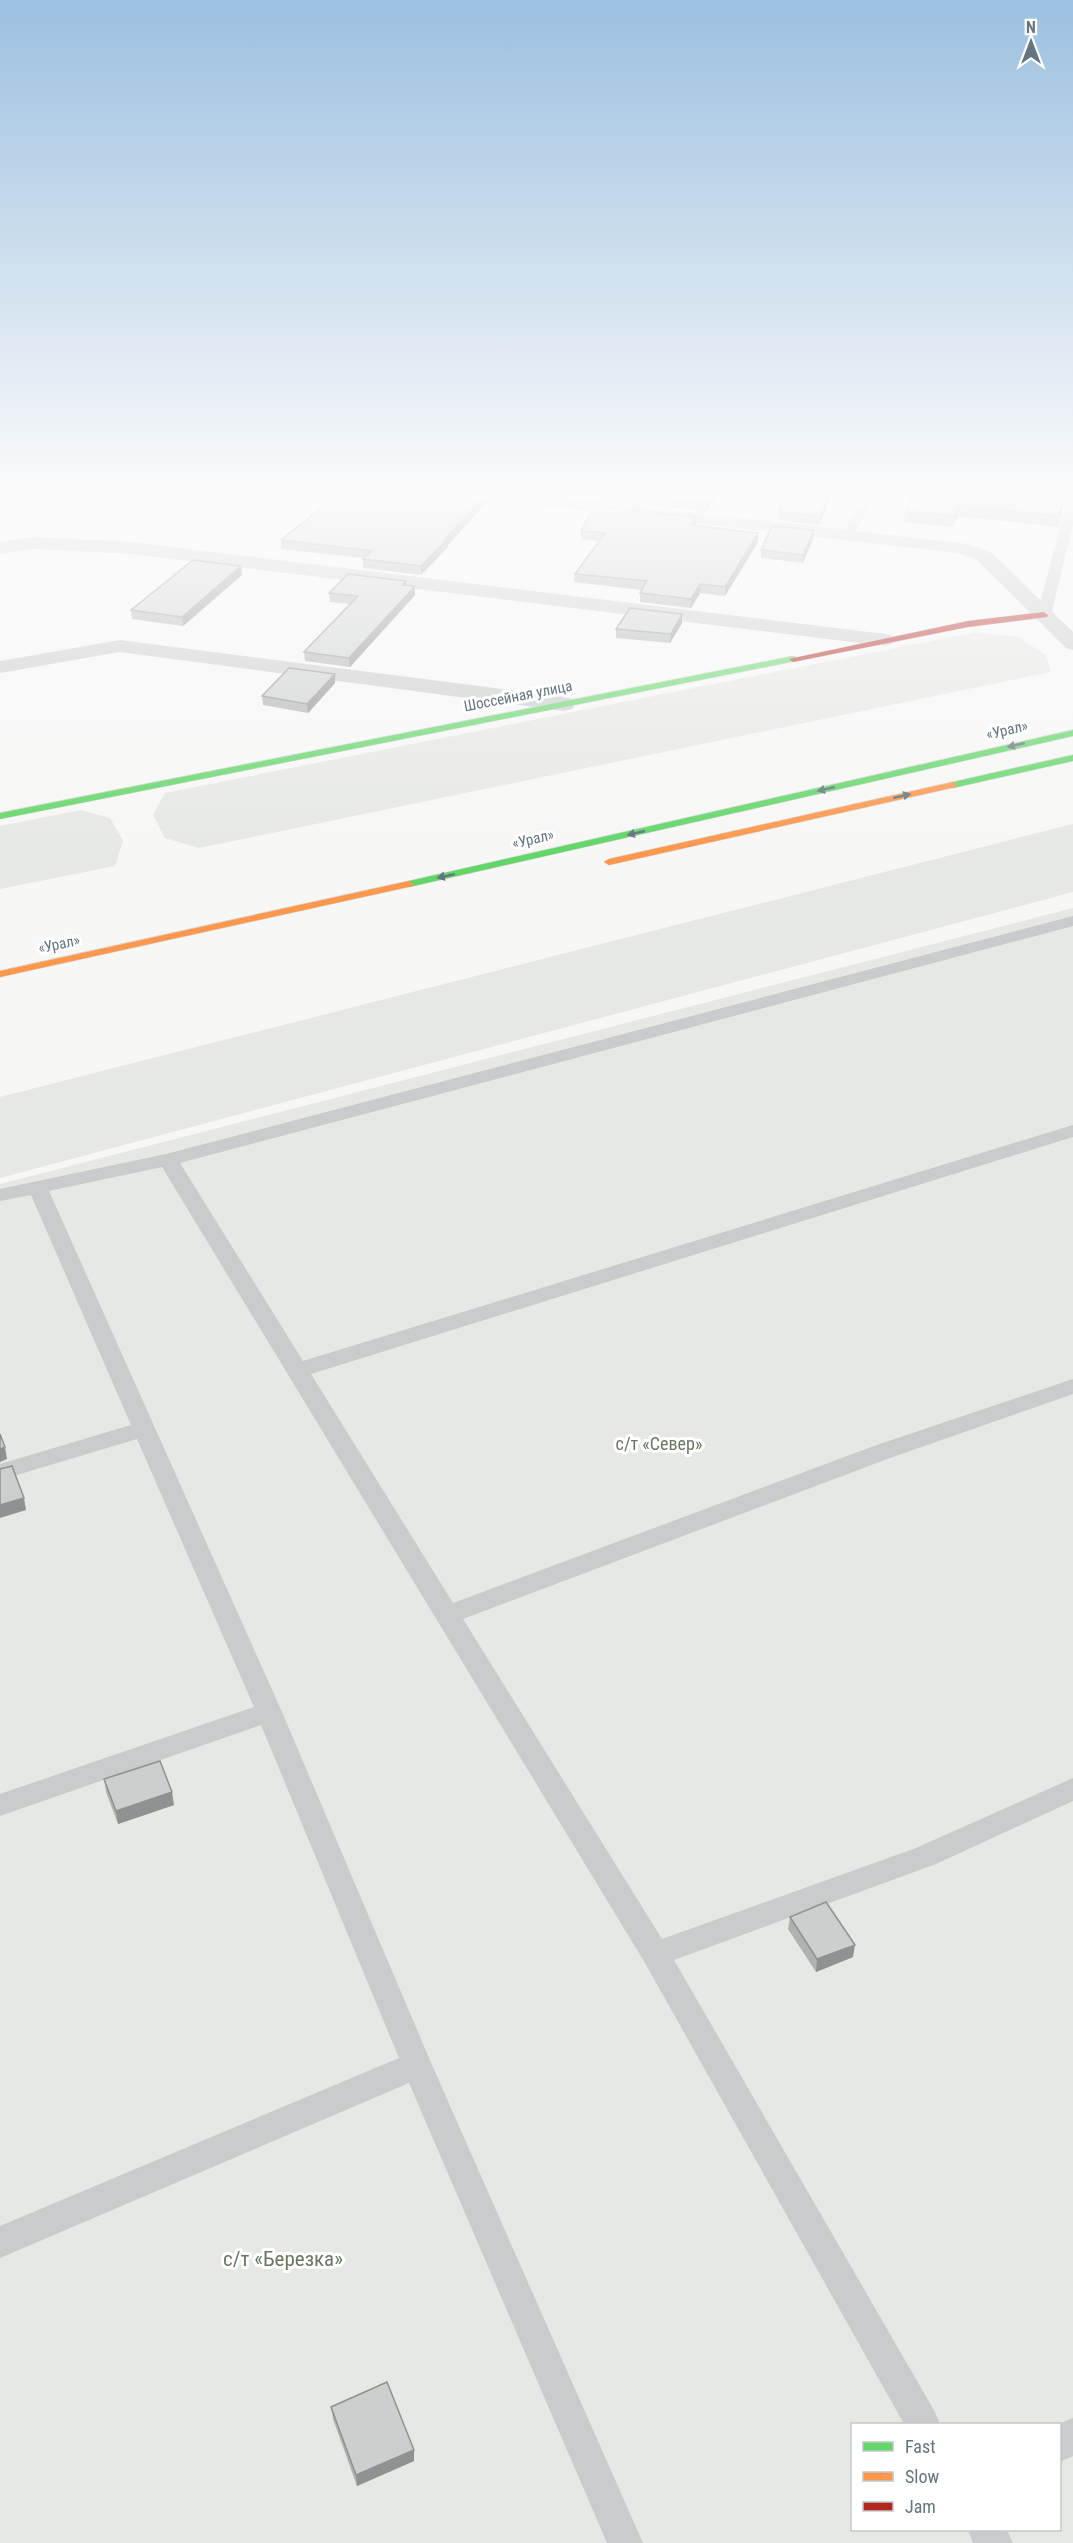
<svg xmlns="http://www.w3.org/2000/svg" width="1073" height="2543" font-family="'Roboto Condensed',sans-serif">
  <rect width="100%" height="100%" fill="#f7f7f6"/>
  <g fill="#e6e8e3" fill-rule="evenodd">
    <path d="M976 632 1018 637 1046 655 1051 672 199 848 165 838 153 815 165 793Z"/>
    <path d="M81 810 110 818 123 841 115 866 0 889V826Z"/>
    <path d="M1073 824V892L0 1178V1097Z"/>
    <path d="M1073 908V2543H0V1184ZM852 2424H1060V2530H852Z"/>
  </g>
  <g fill="none" stroke-linecap="round" stroke-linejoin="round">
    <defs>
      <g id="fast">
        <path d="M793 656 796 657V661L0 819V813Z"/>
        <path d="M1073 730V736L409 887 404 884 409 881Z"/>
        <path d="M1073 755V761L953 788 948 785 953 782Z"/>
      </g>
      <g id="slow">
        <path d="M953 782 956 783V787L609 865 604 862 609 859Z"/>
        <path d="M409 881 414 884 413 886 0 977V971Z"/>
      </g>
      <path id="jam" d="M1044 612 1048 615 1047 617 968 627 793 662 789 659 968 621Z"/>
    </defs>
    <use href="#fast" stroke="#d2d3d4" stroke-width="1"/>
    <use href="#slow" stroke="#d2d3d4" stroke-width="1"/>
    <use href="#jam" stroke="#d2d3d4" stroke-width="1"/>
    <g fill="#c9cbcc" fill-rule="evenodd">
      <path d="M641 493H653L636 513H628L626 511Z"/>
      <path d="M865 493H877L852 538H844L842 535Z"/>
      <path d="M1073 497V524L1051 615 1049 618H1039L1037 615 1067 500Z"/>
      <path d="M1073 916V926L180 1163 303 1361 1073 1125V1137L311 1374 453 1603 874 1446 1073 1379V1394L890 1458 463 1619 662 1939 916 1848 1073 1778V1801L936 1864 674 1960 935 2412 940 2424H904L645 1963 162 1167 49 1191 282 1712 432 2065 643 2543H607L409 2083 0 2258V2226L399 2058 261 1725 0 1816V1794L254 1707 137 1439 0 1480V1464L131 1425 31 1195 0 1201V1189L166 1154Z"/>
      <path d="M1073 2418V2456L1060 2462 1059 2424Z"/>
      <path d="M968 2530H1007L1013 2543H973Z"/>
    </g>
    <g fill="#c9cbcc" fill-rule="evenodd">
      <path d="M465 493H525L968 544 992 553 1073 632V650L1066 648 978 561 958 553 474 498 468 497Z"/>
      <path d="M34 537 132 542 885 634 892 636 895 640 892 644 885 646 132 554 34 549 0 554V542Z"/>
      <path d="M120 640 564 697 572 699 575 704 572 709 564 711 120 652 0 673V661Z"/>
    </g>
    <use href="#fast" fill="#63d668" fill-rule="evenodd"/>
    <use href="#slow" fill="#ff974d" fill-rule="evenodd"/>
    <use href="#jam" fill="#b3261e" fill-rule="evenodd"/>
  </g>
  <g fill="#b0b2b2">
    <path d="M487 493V502L448 545V547L421 575 363 568V559L364 558 281 549V540Z"/>
    <path d="M602 493H638L630 503 602 500Z"/>
    <path d="M718 493 706 512 646 505V496Z"/>
    <path d="M832 493 819 525 778 520 779 512Z"/>
    <path d="M915 493 1065 499 1058 527 958 516 953 527 904 522 905 511Z"/>
    <path d="M696 526 758 533V542L725 596 700 593 691 608 640 602V593L642 590 574 582 575 574 599 541 581 539V531Z"/>
    <path d="M813 539 803 563 761 558V550Z"/>
    <path d="M241 566 242 575 183 626 132 619 131 610Z"/>
    <path d="M406 581V585L415 595 350 667 305 661 304 652 350 604 330 602 329 593Z"/>
    <path d="M682 623 670 643 616 638V629Z"/>
    <path d="M335 674V683L308 713 263 705 262 696Z"/>
    <path d="M104 1779 174 1805 118 1824 106 1792Z"/>
    <path d="M790 1917 853 1957 816 1972 788 1929Z"/>
    <path d="M331 2407 414 2450V2461L357 2486 333 2419Z"/>
  </g>
  <g fill="#909191">
    <path d="M487 493V502L448 545V547L421 575V566Z"/>
    <path d="M631 493H638L630 503V495Z"/>
    <path d="M713 493H718L706 512V503Z"/>
    <path d="M829 493H832L819 525 820 516Z"/>
    <path d="M1065 493H1073V495L1065 499 1058 527 1059 516Z"/>
    <path d="M960 505 958 516 953 527 954 516Z"/>
    <path d="M696 517V526L691 525Z"/>
    <path d="M814 530 813 539 803 563V555Z"/>
    <path d="M758 533V542L725 596V587Z"/>
    <path d="M241 566 242 575 183 626 182 617Z"/>
    <path d="M700 584V593L691 608V599Z"/>
    <path d="M415 586V595L350 667 349 658Z"/>
    <path d="M682 614V623L670 643 671 634Z"/>
    <path d="M335 674V683L308 713 307 704Z"/>
    <path d="M5 1447 7 1459 0 1462V1449Z"/>
    <path d="M24 1498 26 1510 0 1518V1505Z"/>
    <path d="M172 1792 174 1805 118 1824 116 1811Z"/>
    <path d="M855 1945 853 1957 816 1972 817 1959Z"/>
    <path d="M414 2450V2461L357 2486 356 2475Z"/>
  </g>
  <g fill="#cdcfcf" stroke="#909191" stroke-width="1.5">
    <path d="M340 493H487L445 539H447L421 566 363 559 372 551 281 540Z"/>
    <path d="M649 493H713L706 503 646 496Z"/>
    <path d="M787 493H829L820 516 779 512Z"/>
    <path d="M915 493H1065L1059 516 960 505 954 516 905 511Z"/>
    <path d="M594 506 696 517 691 525 758 533 725 587 700 584 691 599 640 593 647 581 575 574 605 533 581 531Z"/>
    <path d="M772 526 814 530 803 555 761 550Z"/>
    <path d="M193 560 241 566 182 617 131 610Z"/>
    <path d="M348 574 406 581 403 585 415 586 349 658 304 652 358 596 329 593Z"/>
    <path d="M630 608 682 614 671 634 616 629Z"/>
    <path d="M289 668 335 674 307 704 262 696Z"/>
    <path d="M0 1434 5 1447 0 1449Z"/>
    <path d="M12 1466 24 1498 0 1505V1469Z"/>
    <path d="M160 1761 172 1792 116 1811 104 1779Z"/>
    <path d="M826 1902 855 1945 817 1959 790 1917Z"/>
    <path d="M387 2382 414 2450 356 2475 331 2407Z"/>
  </g>
  <defs><path id="oneway-solid" d="M-6-.8H1V-3.2L6.5 0L1 3.2V.8H-6Z" transform="scale(1.5)"/></defs>
  <g fill="#64757f">
    <use href="#oneway-solid" transform="translate(1016 745) rotate(167)"/>
    <use href="#oneway-solid" transform="translate(826 789) rotate(167)"/>
    <use href="#oneway-solid" transform="translate(902 796) rotate(-13)"/>
    <use href="#oneway-solid" transform="translate(636 833) rotate(167)"/>
    <use href="#oneway-solid" transform="translate(446 876) rotate(168)"/>
  </g>
  <linearGradient id="sky" x2="0" y2="1"><stop stop-color="#9cc0e0"/><stop offset="0.58" stop-color="#fbfbfb"/><stop offset="1" stop-color="#fbfbfb" stop-opacity="0"/></linearGradient>
  <rect width="1073" height="849" fill="url(#sky)"/>
  <g text-anchor="middle" stroke-width="6" stroke-linejoin="round" paint-order="stroke">
    <g font-size="15" fill="#64757f" stroke="#fff">
      <text transform="translate(518 696) rotate(-11)" y="5">Шоссейная улица</text>
      <text transform="translate(1007 730) rotate(-13)" y="5">«Урал»</text>
      <text transform="translate(533 839) rotate(-13)" y="5">«Урал»</text>
      <text transform="translate(59 944) rotate(-12)" y="5">«Урал»</text>
    </g>
    <g font-size="18" fill="#687762" stroke="#fff">
      <text x="659" y="1450">с/т «Север»</text>
    </g>
    <g font-size="21" fill="#687762" stroke="#fff">
      <text x="283" y="2266">с/т «Березка»</text>
    </g>
  </g>
  <rect x="851" y="2423" width="210" height="108" fill="#ffffff" stroke="#c1c8cc" stroke-width="1.5"/>
  <rect x="863" y="2442" width="30" height="9" fill="#63d668" stroke="#c1c8cc" stroke-width="1.5"/>
  <text x="905" y="2453" font-size="18" fill="#64757f">Fast</text>
  <rect x="863" y="2472" width="30" height="9" fill="#ff974d" stroke="#c1c8cc" stroke-width="1.5"/>
  <text x="905" y="2483" font-size="18" fill="#64757f">Slow</text>
  <rect x="863" y="2502" width="30" height="9" fill="#b3261e" stroke="#c1c8cc" stroke-width="1.5"/>
  <text x="905" y="2513" font-size="18" fill="#64757f">Jam</text>
  <g transform="translate(1031 42)" stroke="#ffffff" stroke-width="4.5" paint-order="stroke">
  <path d="M0-4.5L10 22L0 15L-10 22Z" fill="#64757f"/>
  <text y="-9" font-size="16" font-weight="bold" text-anchor="middle" fill="#64757f">N</text>
  </g>
</svg>
